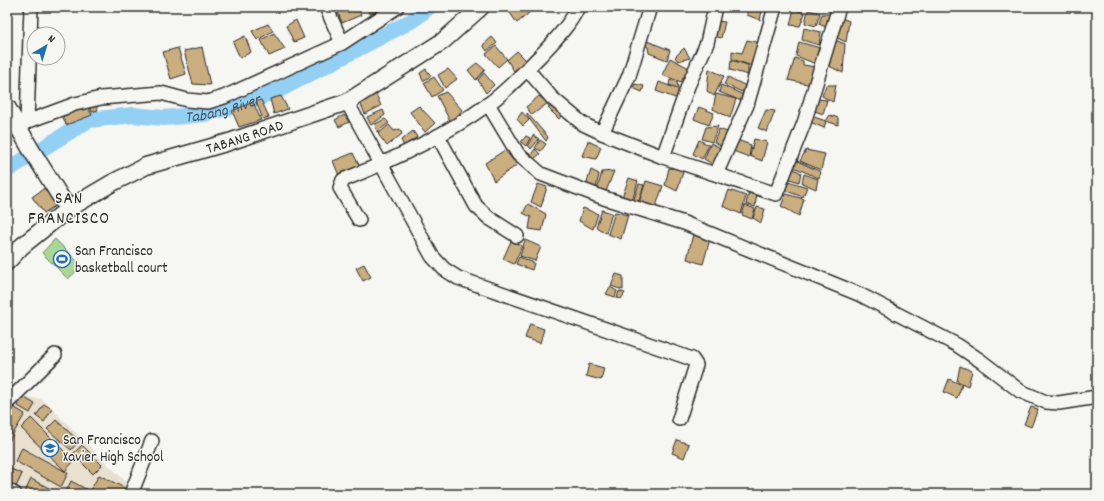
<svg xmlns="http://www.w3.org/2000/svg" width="1104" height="501" font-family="Dekko,sans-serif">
  <rect width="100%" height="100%" fill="#f6f6f2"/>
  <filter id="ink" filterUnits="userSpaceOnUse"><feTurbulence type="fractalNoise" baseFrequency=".025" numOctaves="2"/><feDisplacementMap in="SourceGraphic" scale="8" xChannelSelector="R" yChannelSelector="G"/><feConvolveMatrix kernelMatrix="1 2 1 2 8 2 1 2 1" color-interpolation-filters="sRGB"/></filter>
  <g filter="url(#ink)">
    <path fill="#e9e0d0" d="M19 396 42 399 131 487 128 494H28L7 483V414Z"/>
    <path fill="#aad796" stroke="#6a8160" d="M55 239 82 266 68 279 42 253Z"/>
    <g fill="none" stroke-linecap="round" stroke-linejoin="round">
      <path stroke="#94d0f4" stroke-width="16" id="s1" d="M7 170 89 120 133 115 164 118 204 114 239 105 281 89 413 20 429 7"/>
    </g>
    <g fill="#cbae80" stroke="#2b2b2b">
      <path d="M336 7H358L361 15 342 23Z"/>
      <path d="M365 7H382L383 8 370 14Z"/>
      <path d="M510 7 512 9 524 7 529 13 517 23 508 10Z"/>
      <path d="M748 7 762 11 760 20 747 15Z"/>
      <path d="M794 9 805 13 800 26 790 25Z"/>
      <path d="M808 10 820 13 816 26 805 23Z"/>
      <path d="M822 14H829L828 28 819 24Z"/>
      <path d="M839 17 849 21 846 42 835 37Z"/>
      <path d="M296 20 304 38 294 42 286 26Z"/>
      <path d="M716 21 725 22 721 38 710 35Z"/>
      <path d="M268 24 273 31 257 40 252 31Z"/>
      <path d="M804 28 821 32 819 45 802 40Z"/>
      <path d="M274 33 285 49 269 56 261 40Z"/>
      <path d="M245 36 251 52 240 58 233 42Z"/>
      <path d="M492 37 497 43 487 51 483 45Z"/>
      <path d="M747 40 761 43 755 67 732 59V51L742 53Z"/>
      <path d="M835 40 845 44 843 73 829 66Z"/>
      <path d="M647 41 670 50 667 60 649 53 648 47 645 45Z"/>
      <path d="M799 42 820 48 816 64 796 56Z"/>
      <path d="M496 46 507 59 498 67 486 54Z"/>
      <path d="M202 47 210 85 193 84 184 51Z"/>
      <path d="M178 48 186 74 171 79 163 52Z"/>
      <path d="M684 48 690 58 678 61 675 57Z"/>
      <path d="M517 51 527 61 514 71 507 60Z"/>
      <path d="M670 58 689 68 684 83 662 75Z"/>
      <path d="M795 58 803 61V65L816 67 812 85 788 80Z"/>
      <path d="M731 60 748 65V75L730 70Z"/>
      <path d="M477 63 485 70 476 80 468 70Z"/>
      <path d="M426 69 431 76 423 81 420 73Z"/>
      <path d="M448 69 457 79 445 88 438 75Z"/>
      <path d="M709 69 724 76 714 96 707 91Z"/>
      <path d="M484 73 494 85 486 93 478 80Z"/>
      <path d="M434 77 443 90 432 97 424 83Z"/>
      <path d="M728 77 746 86 742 92 724 84Z"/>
      <path d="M670 80 677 82 678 88 669 85Z"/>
      <path d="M659 82 680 90 678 99 656 91Z"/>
      <path d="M635 84 644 86 642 92 633 88Z"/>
      <path d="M721 85 746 96 744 102 719 92Z"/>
      <path d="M826 85H836L833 102 822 96Z"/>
      <path d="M446 92 462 110 456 118 450 121 437 96Z"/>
      <path d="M376 94 381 106 365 114 360 102Z"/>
      <path d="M716 94 736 99 730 118 713 109Z"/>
      <path d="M281 96 288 109 274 114 270 99Z"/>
      <path d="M539 96 548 103 532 115 526 107Z"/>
      <path d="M817 99 827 100 823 114 812 110Z"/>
      <path d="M261 100 269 117 263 119 256 102Z"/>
      <path d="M253 102 261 120 239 127 232 111Z"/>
      <path d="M95 103 98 110 92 112 89 105Z"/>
      <path d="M87 105 92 115 66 125 62 115Z"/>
      <path d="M419 106 435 123 425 132 410 112Z"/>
      <path d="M552 106 561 116 559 119 548 108Z"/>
      <path d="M699 107 714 113 709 125 694 119Z"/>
      <path d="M383 110 385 115 371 125 367 117Z"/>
      <path d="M766 110 775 111 767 132 758 128Z"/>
      <path d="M522 112 529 120 523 126 517 119Z"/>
      <path d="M527 113 548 137 546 141 527 116Z"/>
      <path d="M344 115 349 122 339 127 335 120Z"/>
      <path d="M830 115 838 118V125L826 121Z"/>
      <path d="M811 116 826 121 824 128 808 121Z"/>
      <path d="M385 119 389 123 377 132 375 124Z"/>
      <path d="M389 125 394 131 400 129 402 134 387 146 378 134Z"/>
      <path d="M718 126 712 142 702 139 706 127Z"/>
      <path d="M719 129 730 133 724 148 714 142Z"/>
      <path d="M413 131 417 137 404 146 401 140Z"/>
      <path d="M533 135 539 139 531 149 528 145Z"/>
      <path d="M526 136 530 138 526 146 521 142Z"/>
      <path d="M754 139 767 142 762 161 750 156Z"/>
      <path d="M540 140 546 144 541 151 535 148Z"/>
      <path d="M699 140 709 145 702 159 693 154Z"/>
      <path d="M737 140 751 145 749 157 733 151Z"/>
      <path d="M588 141 601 147 596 159 582 156Z"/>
      <path d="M711 143 722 149 717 167 704 159Z"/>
      <path d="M535 149 540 154 534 159 530 156Z"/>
      <path d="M505 150 517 165 494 181 485 163Z"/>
      <path d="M806 150 825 154 821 170 800 161Z"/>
      <path d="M353 153 360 167 340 178 333 161Z"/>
      <path d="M793 159 821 172 819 178 791 166Z"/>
      <path d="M669 168 684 169 677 191 665 185Z"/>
      <path d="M792 168 801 173 799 182 787 178Z"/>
      <path d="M591 170 599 174 596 188 586 185Z"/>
      <path d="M614 171 605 194 597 190 602 172Z"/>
      <path d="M804 174 818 179 816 189 802 183Z"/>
      <path d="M629 178 638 181 632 201 622 197Z"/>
      <path d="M646 181 663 186 655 209 639 203Z"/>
      <path d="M788 181 807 187 803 197 784 190Z"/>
      <path d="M538 184 547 187 541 207 531 202Z"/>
      <path d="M639 184 644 185 638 204 633 202Z"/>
      <path d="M46 187 58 204 44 213 32 197Z"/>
      <path d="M729 190 746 196 741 214 723 206Z"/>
      <path d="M749 191 757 193 755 207 746 204Z"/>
      <path d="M786 194 804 199 799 216 781 206Z"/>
      <path d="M528 204 546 214 542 231 529 229 531 217 523 213Z"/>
      <path d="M745 205 755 209 752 219 742 215Z"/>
      <path d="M757 207 765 209 761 223 753 218Z"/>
      <path d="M583 208 598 214 593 229 579 221Z"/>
      <path d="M602 210 612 213 606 233 596 227Z"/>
      <path d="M615 212 628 215 621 239 608 234Z"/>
      <path d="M693 234 710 239 703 264 687 259Z"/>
      <path d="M525 240 541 247 535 261 520 256Z"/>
      <path d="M511 241 522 246 514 264 503 259Z"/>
      <path d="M519 257 534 263 532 270 516 264Z"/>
      <path d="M364 264 371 277 363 281 356 268Z"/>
      <path d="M616 274 623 276V290L611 286Z"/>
      <path d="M610 287 617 291 615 297 606 294Z"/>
      <path d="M619 291 625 293 621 299 617 298Z"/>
      <path d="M530 324 544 329 540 343 525 338Z"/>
      <path d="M589 364 604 368 601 380 586 376Z"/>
      <path d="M960 366 972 371 968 386 957 381Z"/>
      <path d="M949 379 962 385 957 398 944 392Z"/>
      <path d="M23 397 35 404 30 413 18 406Z"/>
      <path d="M44 404 52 409 44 422 36 416Z"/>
      <path d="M12 406 25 414 7 444V415Z"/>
      <path d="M1031 407 1038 409 1031 427 1024 424Z"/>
      <path d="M31 418 74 461 65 471 21 428Z"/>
      <path d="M56 420 79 441 71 450 47 429Z"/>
      <path d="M677 440 689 444 684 458 672 453Z"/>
      <path d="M82 445 102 465 93 474 73 454Z"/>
      <path d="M22 448 68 473 61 487 15 461Z"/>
      <path d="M7 467 22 474 15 489 7 485Z"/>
      <path d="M99 475 125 488 122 494H100L91 489Z"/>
      <path d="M31 479 61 494H24Z"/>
      <path d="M71 481 95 494H65Z"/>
    </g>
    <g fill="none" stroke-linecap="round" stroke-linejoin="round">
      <defs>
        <g id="minor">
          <path d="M326 7 342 43"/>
          <path d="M527 69 552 98 583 124 602 133 663 157 776 194 804 123 839 7"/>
          <path d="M347 102 432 256 444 269 458 278 692 359 696 365 679 419"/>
          <path d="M488 104 518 154 541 174 604 198 684 223 861 295 957 345 981 361 1020 391 1046 402 1059 403 1097 397"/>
          <path d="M27 122 31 7"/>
          <path d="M18 125 75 104 101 98 161 93 187 100 208 102 224 97 342 43 397 7"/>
          <path d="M602 133 629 76 650 7"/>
          <path d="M438 136 476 206 489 218 517 236"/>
          <path d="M663 157 688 86 707 43 715 7"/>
          <path d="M716 174 747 105 775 7"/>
          <path d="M359 220 340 188 343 180C393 160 443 137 487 105 507 91 524 72 541 55 554 41 570 25 578 7"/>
          <path d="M7 403 55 355"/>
          <path d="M7 490 15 494"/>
          <path d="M131 494 152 441"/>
        </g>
        <g id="major">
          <path d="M7 107 30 148 68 209"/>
          <path id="s2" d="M7 262 22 246 68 209 112 183 146 166 229 142 347 102 443 41 481 7"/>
        </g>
      </defs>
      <use href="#minor" stroke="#2b2b2b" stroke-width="16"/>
      <use href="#major" stroke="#2b2b2b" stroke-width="19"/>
      <use href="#minor" stroke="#f6f6f2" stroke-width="13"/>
      <use href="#major" stroke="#f6f6f2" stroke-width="16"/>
    </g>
  </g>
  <defs>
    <symbol id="stadium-ring" viewBox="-11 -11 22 22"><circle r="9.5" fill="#f6f6f2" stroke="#1f6fb2" stroke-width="1.5"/><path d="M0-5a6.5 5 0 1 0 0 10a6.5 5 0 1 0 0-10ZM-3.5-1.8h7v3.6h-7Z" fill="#1f6fb2"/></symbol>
    <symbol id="school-ring" viewBox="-11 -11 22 22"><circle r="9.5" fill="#f6f6f2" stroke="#1f6fb2" stroke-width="1.5"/><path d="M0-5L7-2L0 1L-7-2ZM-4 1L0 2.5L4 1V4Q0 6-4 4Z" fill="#1f6fb2"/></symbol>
  </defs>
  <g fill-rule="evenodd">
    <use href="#stadium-ring" x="52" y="249" width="20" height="20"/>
    <use href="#school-ring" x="40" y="438" width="20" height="20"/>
  </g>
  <g text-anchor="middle" stroke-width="3" stroke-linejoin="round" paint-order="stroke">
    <g font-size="15" fill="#2b2b2b" stroke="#f6f6f2">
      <text dy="5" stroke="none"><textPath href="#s2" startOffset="273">TABANG ROAD</textPath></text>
    </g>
    <g font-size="15" fill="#2b2b2b" stroke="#f6f6f2" text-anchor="start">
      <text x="75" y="255">San Francisco<tspan x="75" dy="17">basketball court</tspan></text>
      <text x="63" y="444">San Francisco<tspan x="63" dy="17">Xavier High School</tspan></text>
    </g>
    <g font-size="16" font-style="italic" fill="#45545d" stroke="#f6f6f2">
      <text dy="6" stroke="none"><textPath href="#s1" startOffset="231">Tabang River</textPath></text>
    </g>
    <g font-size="17" letter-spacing="1" fill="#2b2b2b" stroke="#f6f6f2">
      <text x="69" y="203">SAN<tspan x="69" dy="20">FRANCISCO</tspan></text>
    </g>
  </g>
  <rect width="1104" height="501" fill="none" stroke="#f6f6f2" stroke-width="24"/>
  <rect x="12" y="12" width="1080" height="477" fill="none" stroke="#2b2b2b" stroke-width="1.5" filter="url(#ink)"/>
  <g transform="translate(46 46) rotate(38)"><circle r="19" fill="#f6f6f2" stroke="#a5a5a2"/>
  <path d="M0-3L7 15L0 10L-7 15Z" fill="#1f6fb2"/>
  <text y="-6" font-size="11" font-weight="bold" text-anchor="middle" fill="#2b2b2b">N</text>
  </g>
</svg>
